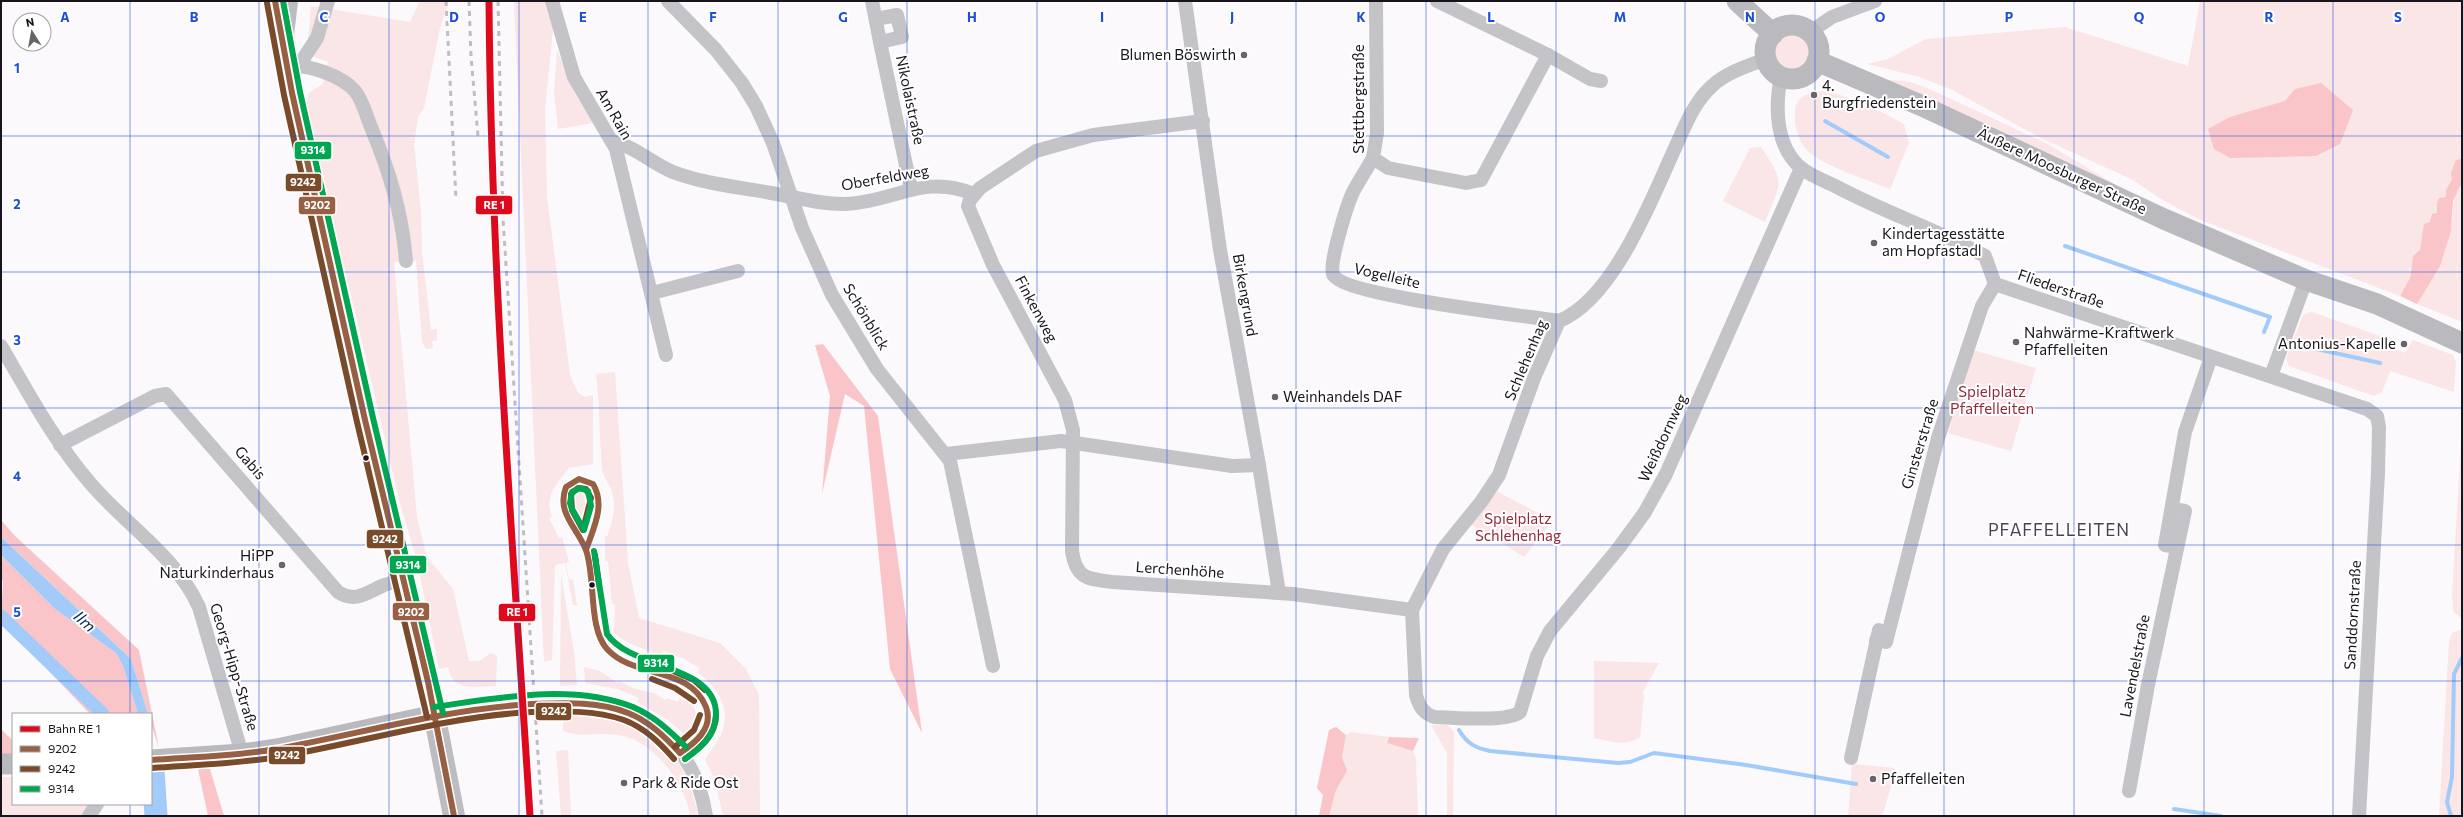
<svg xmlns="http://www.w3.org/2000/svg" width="2463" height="817" font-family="Commissioner,sans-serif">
  <rect width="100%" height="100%" fill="#fbf9fc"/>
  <g fill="#fae5e7">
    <path d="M420 1H449L440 28 424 108 418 117 414 144 421 211 422 252 431 330 437 329V340L432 341 433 348 426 349 422 342 416 261 394 262 417 517 427 557 453 589 469 661H479L491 653 497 656 496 686C475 686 453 693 448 667L439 669 416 557 400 503 306 105 309 93 323 84 328 62 307 54 311 6 410 22Z"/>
    <path d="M514 1H547L553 29 545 110 547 196 570 375 578 393 585 397 593 395V464L569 468C558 482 543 497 552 516L549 518 559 538 562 537 569 562 566 563 569 580 573 579 577 605H573L565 563 555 565 552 660 544 662Z"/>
    <path d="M2200 1H2462V160L2446 190V197L2422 238 2420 250 2410 269V278L2400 296 2198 219 2161 199 2133 180 2041 138 1952 90 1920 77 1867 64 1888 59 1926 39 2065 27 2188 66Z"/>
    <circle cx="1792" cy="52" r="20"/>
    <path d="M557 50 575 94 593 123 558 129 554 92Z"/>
    <path d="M1883 79 1910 82 1925 87 2046 143 2126 191Z"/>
    <path d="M1819 91C1849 94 1878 110 1904 124L1909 143 1890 189C1869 180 1822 166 1807 150 1798 141 1794 125 1795 113 1795 98 1806 93 1819 91Z"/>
    <path d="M1761 147C1786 184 1781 182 1765 222L1723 201 1750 148Z"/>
    <path d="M2462 182V322L2417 304C2431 280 2442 261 2450 233 2455 216 2450 197 2462 182Z"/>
    <path d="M2312 312 2394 341 2396 349 2405 353 2413 340 2453 355 2456 363 2454 392 2390 371 2382 392 2374 396 2289 366 2286 359 2303 315Z"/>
    <path d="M1973 350 2036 368 2011 451 1948 433Z"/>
    <path d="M615 372 628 563 639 618 720 643 746 669 759 695 760 816H723L715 780 705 760C709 752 716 745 720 737 733 711 718 687 698 673L700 668 682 658 664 651 661 655C649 651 621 642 614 632L615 605 612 603 608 561H605V536L607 537C613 521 617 506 611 489 608 482 602 475 602 466 599 436 600 405 596 374Z"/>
    <path d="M2462 423V619L2453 611 2452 596Z"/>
    <path d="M577 487 588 489 592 495 584 520H580L571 499V492Z"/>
    <path d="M1496 491 1553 521 1524 557 1470 524Z"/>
    <path d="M561 574 574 653 577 685 560 686Z"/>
    <path d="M2462 629V816H2439L2449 641 2452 633Z"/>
    <path d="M1594 661 1659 663 1642 693 1644 695 1640 737C1626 747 1609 741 1594 738Z"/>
    <path d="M584 667 600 671 618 683 619 681 633 688 654 693 665 700 667 698 678 702 680 698 691 704 695 710C698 720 696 733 683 733L668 720 637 702 639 698 617 689 585 683Z"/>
    <path d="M582 711C649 718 685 749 698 816H690C686 783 652 739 618 735 599 732 581 738 563 731V713Z"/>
    <path d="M1431 725H1448L1454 732 1453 816H1447V753Z"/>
    <path d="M1351 732 1389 737 1387 743 1413 751 1416 759 1418 816H1329L1336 790 1347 771 1342 757 1346 735Z"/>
    <path d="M568 750 571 816H561L556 751Z"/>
    <path d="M1852 764 1894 768 1895 774 1882 816H1848Z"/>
    <path d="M1 777H13V804H91L83 816H1Z"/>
  </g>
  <g fill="#f9c5c9">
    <path d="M2321 83 2353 110 2340 144 2316 156 2230 158 2214 149 2208 129 2230 117 2285 101 2295 89Z"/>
    <path d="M2462 159V182L2453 201 2451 231 2440 266 2417 304 2400 296 2410 278 2413 256 2420 250 2424 224 2430 222 2432 214 2437 213V203L2439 198 2446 197V190L2452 179 2451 173 2456 160Z"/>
    <path d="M823 344 878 416 922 733 890 669 864 406 845 394 822 494 830 396 815 345Z"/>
    <path d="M1 520 15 536 139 650 159 748 151 724V714H148L131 659 1 537Z"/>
    <path d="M1 555 55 609 116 653 123 666 138 714H90L1 621 3 581 1 579Z"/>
    <path d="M1336 727 1346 735 1342 757 1347 771 1336 790 1329 816H1319L1323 795 1317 788 1329 730Z"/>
    <path d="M1 729 13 741V756H1Z"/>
    <path d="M1389 737 1419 738 1413 751 1387 743Z"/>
    <path d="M198 769H210L224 816H208Z"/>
  </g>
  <path fill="#a2cbf9" d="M1 537 131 659 148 714H138L123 666 116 653 55 609 1 555Z"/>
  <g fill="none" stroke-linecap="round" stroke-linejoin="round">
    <g stroke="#a2cbf9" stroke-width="4">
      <path d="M1825 121 1888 157"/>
      <path d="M2065 246 2270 317 2264 332"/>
      <path d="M2303 346 2380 363"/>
      <path d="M1459 730C1467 744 1476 748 1490 751L1618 763 1630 762 1654 753 1746 765 1856 784"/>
      <path d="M2174 809 2221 816"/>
      <path d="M2451 816 2447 802 2452 777 2454 674 2462 658"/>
    </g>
    <path stroke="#a2cbf9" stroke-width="13" d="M1 616 103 714"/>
    <path stroke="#a2cbf9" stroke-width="23" d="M153 770 156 816"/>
    <path stroke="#d9d7da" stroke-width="14" stroke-dasharray="14 7" stroke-linecap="butt" d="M503 706 555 703"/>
    <g stroke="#c4c4c8" stroke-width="14">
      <path d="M552 1 574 77 616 149 666 355"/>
      <path d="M668 1 716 50 742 83 756 106 773 143 802 228 832 295 877 369 950 461 993 666"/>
      <path d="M872 1 880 42 902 37 897 15 876 19"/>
      <path d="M1185 1 1220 250 1259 465 1279 593"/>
      <path d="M1376 1 1377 133 1373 158 1388 168 1466 183 1481 180 1548 55"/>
      <path d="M1437 1 1548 55 1590 79 1601 81"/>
      <path d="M1810 32 1832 17 1875 1"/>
      <path d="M880 42 911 189"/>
      <path d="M1766 59C1748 66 1727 72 1712 86 1694 102 1685 126 1675 148 1652 198 1614 299 1559 321L1534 378 1499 475 1481 502 1443 549 1412 610 1416 695C1419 706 1423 713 1434 717 1453 717 1506 723 1520 712L1537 656 1550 631 1618 549 1645 512 1666 474 1801 168"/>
      <path d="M299 65 317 38 328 1"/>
      <path d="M288 67C307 63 342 76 355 91 363 101 366 115 371 127 390 173 402 212 406 261"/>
      <path d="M1781 76C1775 106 1775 146 1801 168 1811 176 1827 182 1839 188 1886 213 1938 230 1985 256L1995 284 2367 409 2377 416 2379 427 2378 473 2359 816"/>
      <path d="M1203 121 1093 135 1036 151 980 188 970 200 968 206 993 265 1065 400 1073 430 1072 551C1076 579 1088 579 1113 582L1293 594 1412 610"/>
      <path d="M613 142C634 146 653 164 673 172 704 184 739 187 771 193 796 197 821 205 846 204 895 202 923 173 974 194"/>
      <path d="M1373 158C1366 170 1359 181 1353 192 1347 205 1329 263 1333 274 1341 296 1529 316 1559 321"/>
      <path d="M652 293 738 271"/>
      <path d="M1 346C29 394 55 443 91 484 127 526 175 555 199 607L242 754"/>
      <path d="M2271 376 2306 280"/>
      <path d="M60 445 155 396 166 394 338 592C356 603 366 593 382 586 388 583 396 582 403 580"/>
      <path d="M946 454 1061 441 1232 466 1259 465"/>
      <path d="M2177 547 2165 545 2185 432 2211 357"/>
      <path d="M1876 640 1886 642 1938 438 1982 306 1995 284"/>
      <path d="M555 703C632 703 693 732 706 816"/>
      <path d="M435 715 503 706"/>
      <path d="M1851 758 1879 630"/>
      <path d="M2129 791 2148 685 2185 511 2173 509"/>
      <path d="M89 816 97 804"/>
    </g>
    <g stroke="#bab9be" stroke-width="21">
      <path d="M1737 1 1773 34"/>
      <circle cx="1792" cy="52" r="27"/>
      <path d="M1817 61 1920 105 2164 219 2306 280 2377 304 2462 343"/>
      <path d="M151 760 242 754 277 749 435 715"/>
      <path d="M1 764H13"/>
    </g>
    <path stroke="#bdbdc1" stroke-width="22" d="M287 1 283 35 292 93 365 420 428 682 454 816"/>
    <g stroke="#bebdc0" stroke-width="3" stroke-dasharray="5 5" stroke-linecap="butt">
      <path d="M446 1 456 199"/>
      <path d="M469 1 471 56 478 136"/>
      <path d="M498 1 503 219 542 816"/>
    </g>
    <defs>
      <g id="bus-1">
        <path d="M275 1 292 93 365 420 428 682 454 816"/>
        <path d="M586 550C593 529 606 505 593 484L579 479 566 487C556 513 577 527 586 550 596 579 588 628 607 649 634 679 690 666 706 707 714 728 695 743 680 753"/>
        <path d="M151 760C193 757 236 756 277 749 363 733 445 709 532 704 563 703 598 701 628 713 649 721 665 737 680 753"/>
      </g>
      <g id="bus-2">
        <path d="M267 3 284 95 357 422 427 717"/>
        <path d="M578 488 586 489 591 498 583 530 572 510 571 494Z"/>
        <path d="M595 555 599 585"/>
        <path d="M657 664 694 680 705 690"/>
        <path d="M652 679 675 688 694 701"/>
        <path d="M675 747 694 730 700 715"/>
        <path d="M685 759C700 748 715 736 716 716"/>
        <path d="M152 768C194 765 236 764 278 757 363 742 445 717 531 712 562 711 595 710 624 720 645 728 660 743 674 759"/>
      </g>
      <g id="bus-3">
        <path d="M283 1 300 92 373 418 443 713"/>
        <path d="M580 488 588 491 591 506 584 530 572 509 570 503 572 492Z"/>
        <path d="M594 551 607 634C631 670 716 664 716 714 716 735 701 748 685 759"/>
        <path d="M434 707C497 698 572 683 633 707 654 716 670 731 686 747"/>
      </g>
    </defs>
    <use href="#bus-1" stroke="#fff" stroke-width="9"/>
    <use href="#bus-2" stroke="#fff" stroke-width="9"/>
    <use href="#bus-3" stroke="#fff" stroke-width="9"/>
    <use href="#bus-1" stroke="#975f44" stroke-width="6"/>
    <use href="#bus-2" stroke="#7a4b2a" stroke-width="6"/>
    <use href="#bus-3" stroke="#00a651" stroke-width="6"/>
    <defs>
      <path id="rail-1" d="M489 1C491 273 513 545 530 816"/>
    </defs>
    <use href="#rail-1" stroke="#fff" stroke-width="10"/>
    <use href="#rail-1" stroke="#df091d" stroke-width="7"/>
  </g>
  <path fill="none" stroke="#1d4ed8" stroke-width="1" stroke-opacity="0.55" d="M130 1V714M259 1V816M389 1V816M519 1V816M648 1V816M778 1V816M907 1V816M1037 1V816M1167 1V816M1296 1V816M1426 1V816M1556 1V816M1685 1V816M1815 1V816M1944 1V816M2074 1V816M2204 1V816M2333 1V816M1 136H2462M1 272H2462M1 408H2462M1 545H2462M1 681H2462M130 804V816"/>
  <g fill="#68646a" stroke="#fff" stroke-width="1.5">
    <circle cx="1244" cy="55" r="4"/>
    <circle cx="1814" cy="95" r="4"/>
    <circle cx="1874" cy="243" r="4"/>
    <circle cx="2016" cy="342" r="4"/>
    <circle cx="2404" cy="344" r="4"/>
    <circle cx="1275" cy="397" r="4"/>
    <circle cx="282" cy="565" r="4"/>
    <circle cx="1873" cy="779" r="4"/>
    <circle cx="624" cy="783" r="4"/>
  </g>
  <g fill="#19141c" stroke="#fff" stroke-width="1.5">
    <circle cx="366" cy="458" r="3.5"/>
    <circle cx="592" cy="585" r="3.5"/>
  </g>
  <g text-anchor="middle" stroke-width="4" stroke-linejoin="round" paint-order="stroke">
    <g font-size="15" fill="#19141c" stroke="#fff" text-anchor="start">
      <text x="1236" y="60" text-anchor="end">Blumen Böswirth</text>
      <text x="1822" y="91">4.<tspan x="1822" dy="17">Burgfriedenstein</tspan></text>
      <text x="1882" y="239">Kindertagesstätte<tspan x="1882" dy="17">am Hopfastadl</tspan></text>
      <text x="2024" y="338">Nahwärme-Kraftwerk<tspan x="2024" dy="17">Pfaffelleiten</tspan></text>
      <text x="2396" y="349" text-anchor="end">Antonius-Kapelle</text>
      <text x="1283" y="402">Weinhandels DAF</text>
      <text x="274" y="561" text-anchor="end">HiPP<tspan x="274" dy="17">Naturkinderhaus</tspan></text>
      <text x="1881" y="784">Pfaffelleiten</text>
      <text x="632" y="788">Park &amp; Ride Ost</text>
    </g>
    <g font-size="15" fill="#19141c" stroke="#fff">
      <text transform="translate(1359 99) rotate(-90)" y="5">Stettbergstraße</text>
      <text transform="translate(910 100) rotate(78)" y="5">Nikolaistraße</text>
      <text transform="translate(614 114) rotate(60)" y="5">Am Rain</text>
      <text transform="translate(2062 171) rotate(25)" y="5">Äußere Moosburger Straße</text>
      <text transform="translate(885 178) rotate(-10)" y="5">Oberfeldweg</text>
      <text transform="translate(1387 276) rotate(13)" y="5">Vogelleite</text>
      <text transform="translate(2061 289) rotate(19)" y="5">Fliederstraße</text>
      <text transform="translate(1245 295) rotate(80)" y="5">Birkengrund</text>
      <text transform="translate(1036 309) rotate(62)" y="5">Finkenweg</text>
      <text transform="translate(866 317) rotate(59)" y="5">Schönblick</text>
      <text transform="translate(1526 360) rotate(-67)" y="5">Schlehenhag</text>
      <text transform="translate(1663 438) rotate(-65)" y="5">Weißdornweg</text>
      <text transform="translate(1920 444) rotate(-73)" y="5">Ginsterstraße</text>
      <text transform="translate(250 463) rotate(49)" y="5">Gabis</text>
      <text transform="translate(1180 570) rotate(4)" y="5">Lerchenhöhe</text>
      <text transform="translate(2353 615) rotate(-87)" y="5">Sanddornstraße</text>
      <text transform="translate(2135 666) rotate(-79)" y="5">Lavendelstraße</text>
      <text transform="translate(234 667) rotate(73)" y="5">Georg-Hipp-Straße</text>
    </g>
    <g font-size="15" fill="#942938" stroke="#fff">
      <text x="1992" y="397">Spielplatz<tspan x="1992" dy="17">Pfaffelleiten</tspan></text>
      <text x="1518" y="524">Spielplatz<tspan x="1518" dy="17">Schlehenhag</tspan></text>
    </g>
    <g font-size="16" font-style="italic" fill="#032d56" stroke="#fff">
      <text transform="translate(85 621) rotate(42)" y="6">Ilm</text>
    </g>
    <g font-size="17" letter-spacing="1" fill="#4f4155" stroke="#fff">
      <text x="2059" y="536">PFAFFELLEITEN</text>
    </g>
  </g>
  <g font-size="13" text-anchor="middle" font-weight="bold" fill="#1d4ed8" stroke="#fff" stroke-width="4" stroke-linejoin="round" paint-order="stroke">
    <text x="65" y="22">A</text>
    <text x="194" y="22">B</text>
    <text x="324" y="22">C</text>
    <text x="454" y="22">D</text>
    <text x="583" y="22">E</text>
    <text x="713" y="22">F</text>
    <text x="843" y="22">G</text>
    <text x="972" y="22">H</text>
    <text x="1102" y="22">I</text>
    <text x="1232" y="22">J</text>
    <text x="1361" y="22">K</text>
    <text x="1491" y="22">L</text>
    <text x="1620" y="22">M</text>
    <text x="1750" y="22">N</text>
    <text x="1880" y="22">O</text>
    <text x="2009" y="22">P</text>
    <text x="2139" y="22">Q</text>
    <text x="2269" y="22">R</text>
    <text x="2398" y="22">S</text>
    <text x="17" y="73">1</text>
    <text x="17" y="209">2</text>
    <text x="17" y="345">3</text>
    <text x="17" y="481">4</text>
    <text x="17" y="617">5</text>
  </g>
  <g stroke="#fff" stroke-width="1.5">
    <rect x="294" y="141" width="38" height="19" rx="4" fill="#00a651"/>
    <rect x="285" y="173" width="37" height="19" rx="4" fill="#7a4b2a"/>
    <rect x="475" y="195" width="38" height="20" rx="4" fill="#df091d"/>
    <rect x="298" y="196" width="38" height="19" rx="4" fill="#975f44"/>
    <rect x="366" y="529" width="38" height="20" rx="4" fill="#7a4b2a"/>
    <rect x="389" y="555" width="38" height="19" rx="4" fill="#00a651"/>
    <rect x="392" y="602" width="38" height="19" rx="4" fill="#975f44"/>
    <rect x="498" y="603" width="38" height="19" rx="4" fill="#df091d"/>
    <rect x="637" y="654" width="38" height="19" rx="4" fill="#00a651"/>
    <rect x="535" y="702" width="37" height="19" rx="4" fill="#7a4b2a"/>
    <rect x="268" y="746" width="38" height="19" rx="4" fill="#7a4b2a"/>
  </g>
  <g font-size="11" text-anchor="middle" font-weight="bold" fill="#fff">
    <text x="313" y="154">9314</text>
    <text x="303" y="186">9242</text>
    <text x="494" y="209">RE 1</text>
    <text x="317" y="209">9202</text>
    <text x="385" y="543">9242</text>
    <text x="408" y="569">9314</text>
    <text x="411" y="616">9202</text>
    <text x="517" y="616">RE 1</text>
    <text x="656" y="667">9314</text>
    <text x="554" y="715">9242</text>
    <text x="287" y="759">9242</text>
  </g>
  <rect width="2463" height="817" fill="none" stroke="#19141c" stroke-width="4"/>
  <rect x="12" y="713" width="140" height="92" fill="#ffffff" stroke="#a3a1a4"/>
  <rect x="20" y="726" width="20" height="6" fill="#df091d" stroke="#a3a1a4"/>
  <text x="48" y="733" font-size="12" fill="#19141c">Bahn RE 1</text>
  <rect x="20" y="746" width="20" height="6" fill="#975f44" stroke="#a3a1a4"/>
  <text x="48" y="753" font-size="12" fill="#19141c">9202</text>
  <rect x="20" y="766" width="20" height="6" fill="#7a4b2a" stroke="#a3a1a4"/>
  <text x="48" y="773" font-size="12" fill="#19141c">9242</text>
  <rect x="20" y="786" width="20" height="6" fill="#00a651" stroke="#a3a1a4"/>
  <text x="48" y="793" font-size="12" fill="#19141c">9314</text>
  <g transform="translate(32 32) rotate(349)"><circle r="19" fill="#ffffff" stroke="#a3a1a4"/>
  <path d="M0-3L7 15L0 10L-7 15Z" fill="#68646a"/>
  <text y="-6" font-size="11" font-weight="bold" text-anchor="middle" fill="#19141c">N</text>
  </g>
</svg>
